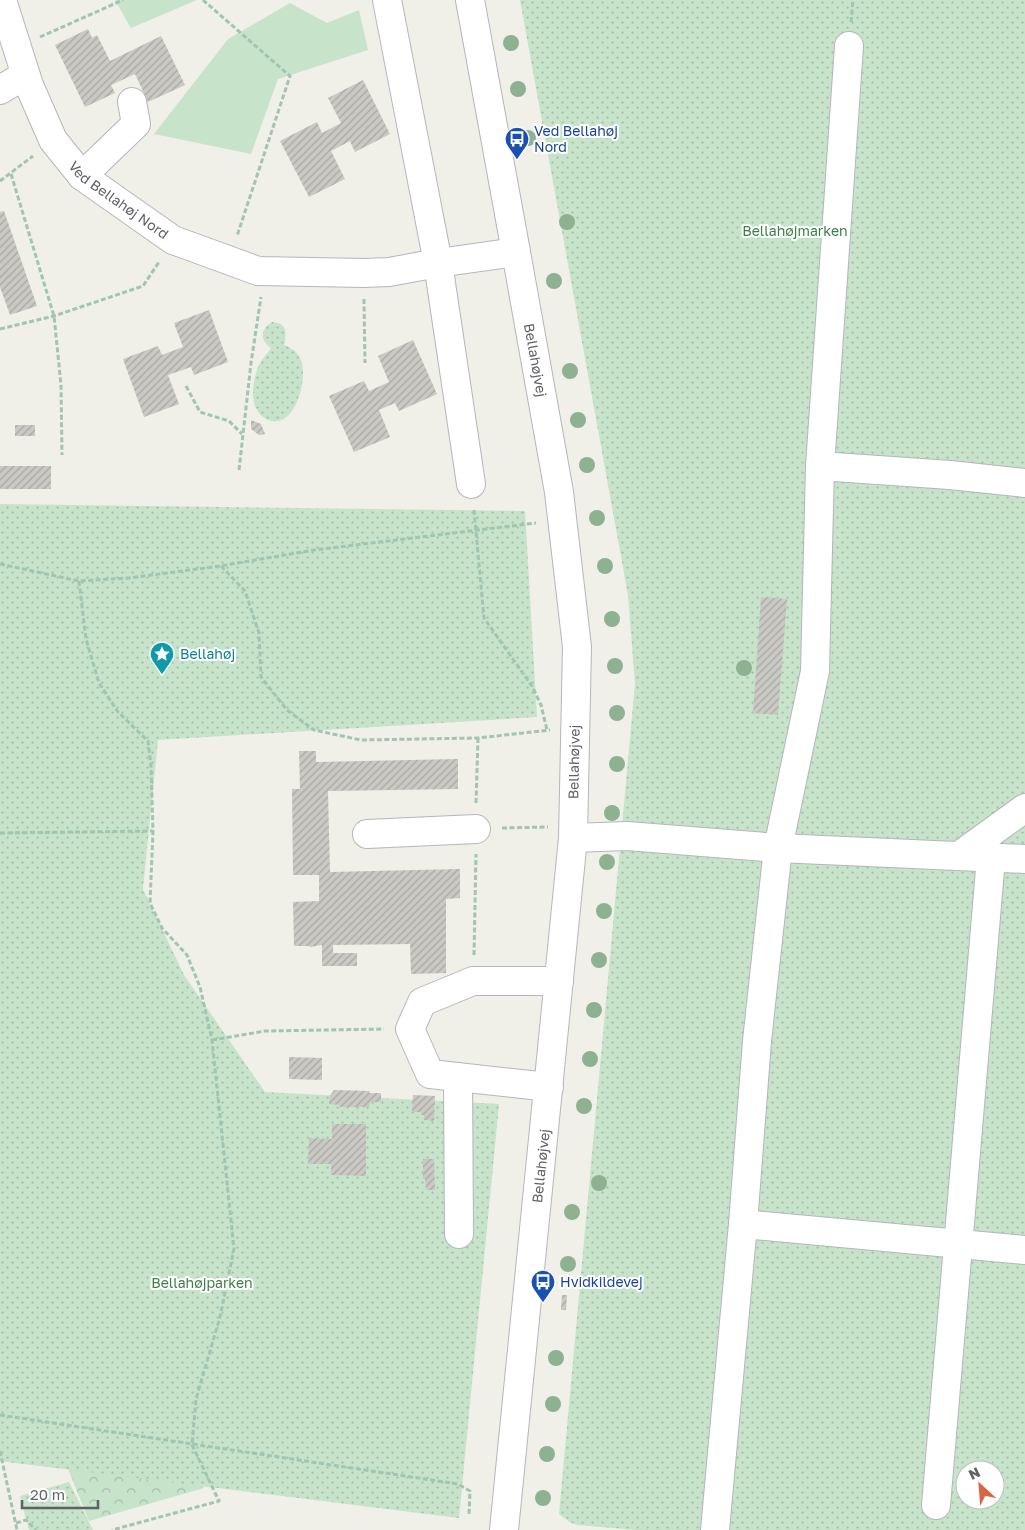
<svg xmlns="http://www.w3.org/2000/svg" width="1025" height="1530" font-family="'Golos Text',sans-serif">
  <defs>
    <pattern id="forest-crowns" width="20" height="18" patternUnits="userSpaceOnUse" patternTransform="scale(1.25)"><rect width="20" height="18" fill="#c7e4cb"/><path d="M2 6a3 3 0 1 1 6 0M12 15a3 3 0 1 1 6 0" fill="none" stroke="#a5bca9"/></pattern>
    <pattern id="park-dots" width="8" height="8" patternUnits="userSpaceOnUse" patternTransform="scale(1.25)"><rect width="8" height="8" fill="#c7e4cb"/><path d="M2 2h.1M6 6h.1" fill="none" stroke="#a5bca9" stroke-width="1.8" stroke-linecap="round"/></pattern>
    <pattern id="building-hatch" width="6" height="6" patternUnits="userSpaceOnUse" patternTransform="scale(1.25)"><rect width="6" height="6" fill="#cbc9c4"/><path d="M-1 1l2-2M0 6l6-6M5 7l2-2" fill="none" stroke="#a8a7a3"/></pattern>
  </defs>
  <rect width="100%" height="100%" fill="#f0efe8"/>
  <g fill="#c7e4cb">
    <path d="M115 0H197L131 28Z"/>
    <path d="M290 3 327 23 359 10 368 50 278 79 251 154 154 134 228 39Z"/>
  </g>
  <path fill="url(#forest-crowns)" d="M0 1427 193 1457 204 1488 89 1521 68 1469 0 1461Z"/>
  <g fill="url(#park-dots)" fill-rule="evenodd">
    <path d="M520 0H1025V1530H636L578 1525 571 1523 559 1514 635 684 628 595ZM965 1470H995V1500H965Z"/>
    <path d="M272 322C287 323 287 332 284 345 290 347 296 351 299 356 309 371 299 414 281 420 275 423 268 421 263 417 248 406 253 382 258 367 261 360 267 354 271 348 260 341 260 329 272 322Z"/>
    <path d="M0 504 525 511 537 717 158 740 143 889 184 975 265 1092 499 1104 459 1518 0 1461Z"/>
    <path d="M69 1482 93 1530H29L20 1496Z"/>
  </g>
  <g fill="url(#building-hatch)">
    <path d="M88 29 92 38 97 35 110 61 161 36 185 85 148 102 135 74 111 85 115 93 85 107 55 45Z"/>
    <path d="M363 80 390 134 355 152 350 141 331 151 345 179 309 197 280 141 317 122 322 133 341 123 328 98Z"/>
    <path d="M4 211 37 306 10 315 0 287V212Z"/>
    <path d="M209 310 228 362 194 375 191 367 168 375 179 404 144 417 123 359 158 346 162 355 183 347 174 323Z"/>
    <path d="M413 340 437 394 399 411 395 403 379 410 390 437 354 452 329 396 364 381 369 391 389 382 378 356Z"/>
    <path d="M251 420 261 424 265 434 259 435 251 429Z"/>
    <rect x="15" y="425" width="20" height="11"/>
    <rect x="0" y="466" width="51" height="23"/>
    <path d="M761 597 787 599 778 715 753 713Z"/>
    <path d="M299 751H316V762L458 759V789L328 791 330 872 460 869V898L446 899V973L411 974 410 944 333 945V953H357V966H322V945L310 947 309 946H294L293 902 319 901V875H293L292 789H300Z"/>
    <path d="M289 1057 322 1058V1080L289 1079Z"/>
    <path d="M334 1090 370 1091 369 1093H381V1102H370L369 1107H339L340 1105 329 1104 330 1096Z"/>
    <path d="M413 1095 435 1096 434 1121 424 1120V1115H421V1112H412Z"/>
    <path d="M332 1124H366V1176L331 1175V1164H308L309 1138 332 1139Z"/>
    <path d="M423 1159H434L435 1190H426L425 1179H423Z"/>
    <path d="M562 1295H567L566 1310H561Z"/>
  </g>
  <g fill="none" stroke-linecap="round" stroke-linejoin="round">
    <defs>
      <g id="minor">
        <path id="s1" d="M2 0 29 85 53 140 82 176 173 240 258 271 364 273 389 272 438 263 516 252"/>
        <path d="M387 0 438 263 471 484"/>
        <path id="s2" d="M470 0 516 252 559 492 577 647 573 838 504 1530"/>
        <path d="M0 90 25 75"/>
        <path d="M82 176 136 124 132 102"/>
        <path d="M820 466 950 475 1025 483"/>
        <path d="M367 834 476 829"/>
        <path d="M573 838 627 836 778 848 1025 859"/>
        <path d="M960 855 1025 808"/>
        <path d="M458 1077 459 1234"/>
        <path d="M549 1087 430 1074 410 1029 422 1002 473 981H559"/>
        <path d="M743 1224 1025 1250"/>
        <path d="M936 1505 991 858"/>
        <path d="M715 1530 743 1224 757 1041 778 848 815 671 820 466 849 46"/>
      </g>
    </defs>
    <use href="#minor" stroke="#b5b6bb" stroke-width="30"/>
    <g stroke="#a0c5b0" stroke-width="3" stroke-dasharray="5 2.5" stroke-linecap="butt">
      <path d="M203 0 290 76 237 236"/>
      <path d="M851 22 853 0"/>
      <path d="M40 37 123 0"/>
      <path d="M11 174 54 316 61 385 62 455"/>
      <path d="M0 181 33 156"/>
      <path d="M364 299 365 363"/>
      <path d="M0 329 54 316 143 286 159 262"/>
      <path d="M186 386 200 412 229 421 242 434"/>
      <path d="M239 470 251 363 261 297"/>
      <path d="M474 510 484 618 532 686 541 705 547 730"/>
      <path d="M0 564 79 581 129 578 220 566 314 550 536 523"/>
      <path d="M221 566 245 591 259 633 261 677 287 710 314 730 361 740 478 738 550 730"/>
      <path d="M79 581 86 639 99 683 118 712 148 741 151 766 153 831 150 903 162 928 187 955 200 987 212 1040 234 1249 220 1317 196 1399 192 1445 219 1501 112 1530"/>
      <path d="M476 803 478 738"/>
      <path d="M502 828 548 827"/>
      <path d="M0 833 153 831"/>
      <path d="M474 955 476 854"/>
      <path d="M212 1040 265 1031 384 1029"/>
      <path d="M0 1415 458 1484 470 1491 469 1514"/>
      <path d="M0 1451 17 1530"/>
      <path d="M16 1523 26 1520 36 1530"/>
    </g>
    <use href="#minor" stroke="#fff" stroke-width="28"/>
  </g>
  <g fill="#8eb191">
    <circle cx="511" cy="43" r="8"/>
    <circle cx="518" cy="89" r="8"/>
    <circle cx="528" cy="138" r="8"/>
    <circle cx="567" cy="222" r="8"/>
    <circle cx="554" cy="281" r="8"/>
    <circle cx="570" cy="371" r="8"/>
    <circle cx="578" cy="420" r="8"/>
    <circle cx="587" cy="465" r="8"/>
    <circle cx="597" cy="518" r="8"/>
    <circle cx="605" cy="566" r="8"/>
    <circle cx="612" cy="619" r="8"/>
    <circle cx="615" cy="666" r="8"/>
    <circle cx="744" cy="668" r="8"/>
    <circle cx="617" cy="713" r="8"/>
    <circle cx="617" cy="764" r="8"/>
    <circle cx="612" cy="813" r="8"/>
    <circle cx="607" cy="862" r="8"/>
    <circle cx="604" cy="911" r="8"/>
    <circle cx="599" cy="960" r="8"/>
    <circle cx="594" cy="1010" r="8"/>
    <circle cx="590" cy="1059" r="8"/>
    <circle cx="584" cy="1106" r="8"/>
    <circle cx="599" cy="1183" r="8"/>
    <circle cx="572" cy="1212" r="8"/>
    <circle cx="568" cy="1264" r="8"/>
    <circle cx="556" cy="1358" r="8"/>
    <circle cx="553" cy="1404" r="8"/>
    <circle cx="547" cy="1454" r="8"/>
    <circle cx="543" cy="1498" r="8"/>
  </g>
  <defs>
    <symbol id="bus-pin" viewBox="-11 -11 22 30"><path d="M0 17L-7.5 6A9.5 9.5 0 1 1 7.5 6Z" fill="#1a4fb4" stroke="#fff"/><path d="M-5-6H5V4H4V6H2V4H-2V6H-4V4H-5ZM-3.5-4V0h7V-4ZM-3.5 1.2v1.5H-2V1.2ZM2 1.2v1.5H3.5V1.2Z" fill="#fff"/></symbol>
    <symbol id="sight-pin" viewBox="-11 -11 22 30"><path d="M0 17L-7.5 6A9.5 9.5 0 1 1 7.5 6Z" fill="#0f9aa8" stroke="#fff"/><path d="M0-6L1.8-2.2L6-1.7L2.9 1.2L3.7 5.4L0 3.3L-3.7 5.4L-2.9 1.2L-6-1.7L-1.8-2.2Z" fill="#fff"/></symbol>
  </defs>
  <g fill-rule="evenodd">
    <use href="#bus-pin" x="503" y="125" width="28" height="38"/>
    <use href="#sight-pin" x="148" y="640" width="28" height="38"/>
    <use href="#bus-pin" x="529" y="1268" width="28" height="38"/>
  </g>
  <g text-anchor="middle" stroke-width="4" stroke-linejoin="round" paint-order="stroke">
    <g font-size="14" fill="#164399" stroke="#fff" text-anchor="start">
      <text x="534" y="136">Ved Bellahøj<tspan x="534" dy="16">Nord</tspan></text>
      <text x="560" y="1287">Hvidkildevej</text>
    </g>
    <g font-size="14" fill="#5f6166" stroke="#fff">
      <text dy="5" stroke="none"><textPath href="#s1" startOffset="239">Ved Bellahøj Nord</textPath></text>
      <text dy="5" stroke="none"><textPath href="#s2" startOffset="366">Bellahøjvej</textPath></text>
      <text transform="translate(574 762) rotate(-89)" y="5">Bellahøjvej</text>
      <text transform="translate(541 1166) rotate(-84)" y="5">Bellahøjvej</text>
    </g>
    <g font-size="14" fill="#3d7f49" stroke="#fff">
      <text x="795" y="236">Bellahøjmarken</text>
      <text x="202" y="1288">Bellahøjparken</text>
    </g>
    <g font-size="14" fill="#0d838f" stroke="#fff" text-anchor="start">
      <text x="180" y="659">Bellahøj</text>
    </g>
  </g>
  <g transform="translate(980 1485) rotate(334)"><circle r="24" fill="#ffffff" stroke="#bfc0c2"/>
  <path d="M0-4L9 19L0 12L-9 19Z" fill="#da6444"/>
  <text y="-8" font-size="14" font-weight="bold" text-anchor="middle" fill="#5f6166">N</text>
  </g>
  <path d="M22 1500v8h76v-8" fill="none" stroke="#5f6166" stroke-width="2.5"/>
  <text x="30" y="1500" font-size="15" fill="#5f6166" stroke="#ffffff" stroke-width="4" paint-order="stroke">20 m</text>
</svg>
